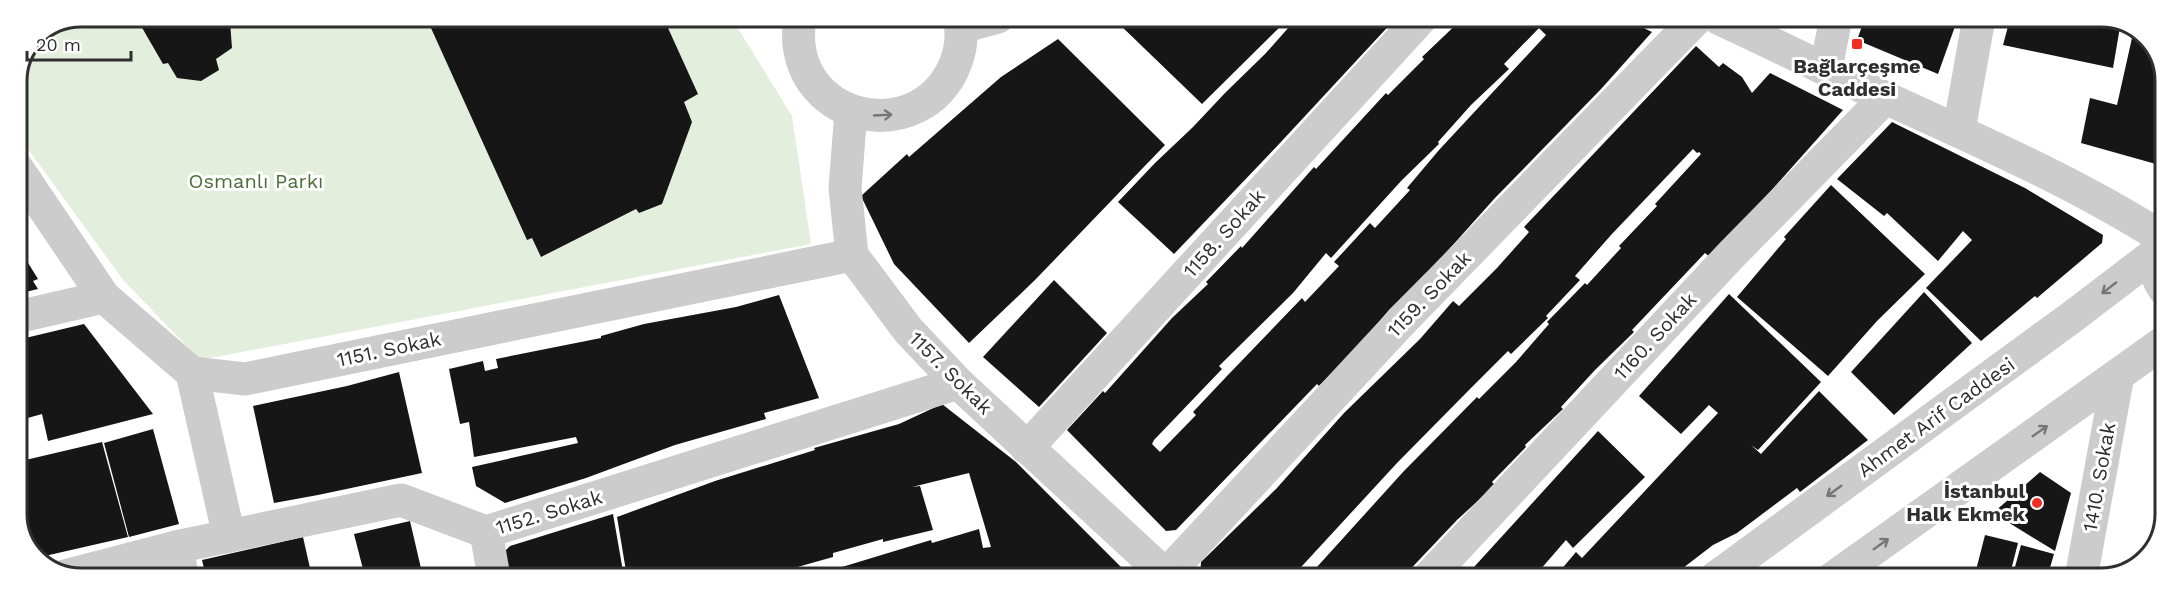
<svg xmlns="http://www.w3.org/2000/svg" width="2182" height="595" font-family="'Work Sans',sans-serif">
  <rect width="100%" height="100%" fill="#fff"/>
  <polygon fill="#e3eedc" points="81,17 731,17 792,116 811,244 200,360 124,281 17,134 17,81 36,35"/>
  <g fill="#161616" fill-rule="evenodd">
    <polygon points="140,17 226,17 230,22 232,48 216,59 219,70 201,81 177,78 168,63 163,64 137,19"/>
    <polygon points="426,17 663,17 698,94 684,102 692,122 662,204 639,213 636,209 541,257 532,238 527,240"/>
    <polygon points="1122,18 1289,18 1202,104 1117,22"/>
    <polygon points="1297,18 1396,18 1280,143 1174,254 1118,202 1155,163 1193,127 1225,93 1265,54"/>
    <path d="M 1463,18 L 1623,18 L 1652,32 L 1602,88 L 1495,198 L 1426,275 L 1425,274 L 1389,310 L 1355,350 L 1319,386 L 1317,384 L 1176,530 L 1166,531 L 1067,430 L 1103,391 L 1105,393 L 1172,318 L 1208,284 L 1206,282 L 1241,246 L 1242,248 L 1314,167 L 1316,169 L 1386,93 L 1388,95 L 1424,59 L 1422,57 ZM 1539,28 L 1546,35 L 1439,150 L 1407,188 L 1410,190 L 1375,228 L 1370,223 L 1334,262 L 1339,266 L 1305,302 L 1302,298 L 1227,376 L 1193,412 L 1196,415 L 1160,452 L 1152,444 L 1154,440 L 1222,369 L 1219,366 L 1293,293 L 1326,253 L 1331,258 L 1402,180 L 1439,144 L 1438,142 L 1471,105 L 1509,69 L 1504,64 Z"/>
    <polygon points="1865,18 1958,18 1938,74 1857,40"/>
    <polygon points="2010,19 2117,19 2121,21 2113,68 2003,45"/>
    <polygon points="2134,29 2150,39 2165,77 2165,156 2163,166 2081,143 2090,98 2117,105"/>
    <polygon points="1058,39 1165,145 1035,280 969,343 894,264 861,196 907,154 909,157 1001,77"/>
    <polygon points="1696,46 1719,67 1723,63 1742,77 1752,93 1770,73 1843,110 1711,258 1705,253 1632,330 1634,332 1595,370 1561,407 1563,409 1525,445 1526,447 1492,482 1495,485 1457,520 1402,578 1307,578 1403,472 1477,397 1479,399 1516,362 1549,324 1547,322 1585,283 1587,285 1621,248 1619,246 1657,206 1655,204 1701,154 1699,152 1697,153 1693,149 1611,235 1575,276 1580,280 1546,316 1548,318 1511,354 1508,351 1470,389 1397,463 1291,578 1200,578 1201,562 1276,489 1344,413 1420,339 1453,301 1459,306 1497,268 1529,232 1524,227"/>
    <polygon points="1892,122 2025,188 2103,235 2102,243 2037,298 2035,296 1981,341 1926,288 1972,240 1963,231 1938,261 1887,213 1884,216 1837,179"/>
    <polygon points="1831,185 1925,274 1877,321 1828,376 1737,297 1786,239 1784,237"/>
    <polygon points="17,245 38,279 33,281 38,289 17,294"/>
    <polygon points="1054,280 1107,333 1039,407 983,357"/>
    <polygon points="1924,292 1972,343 1894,415 1851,372"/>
    <polygon points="1729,294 1821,382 1758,450 1751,445 1761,454 1819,391 1868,440 1800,492 1797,488 1737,533 1713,545 1670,578 1554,578 1576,552 1582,558 1718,413 1709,405 1681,434 1639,396"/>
    <polygon points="779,295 819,398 764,413 766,419 675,445 586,478 505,503 476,486 472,467 578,443 576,437 474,457 469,422 460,424 449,369 483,361 485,371 498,368 496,359 601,338 601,336 644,324 736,307"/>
    <polygon points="84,324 153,414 48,441 42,414 17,421 17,340"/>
    <polygon points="399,372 422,473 318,495 274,503 253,406 347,386"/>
    <polygon points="942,404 1016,462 1125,571 1106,577 809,577 931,540 932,543 979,529 983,548 991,547 969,473 912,487 920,486 933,530 883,542 883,539 833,553 833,557 762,577 627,577 617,517 715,481 815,450 814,448 899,424"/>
    <polygon points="153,429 179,524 129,537 104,443"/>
    <polygon points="1598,431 1645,477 1573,548 1566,540 1533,578 1464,578"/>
    <polygon points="102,442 128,537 36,558 32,556 17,518 17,462"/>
    <polygon points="2040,472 2071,493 2055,551 1993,513"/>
    <polygon points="613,514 624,577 508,577 502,554 510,546"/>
    <polygon points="410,521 423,577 365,577 354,534"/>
    <polygon points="1985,535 2018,543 2009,578 1974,578"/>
    <polygon points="303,537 312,577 206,577 202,560"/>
    <polygon points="2021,545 2054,554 2047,578 2012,578"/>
  </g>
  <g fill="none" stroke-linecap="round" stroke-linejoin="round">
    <g stroke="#ccc" stroke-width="33">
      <polyline points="1826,68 1836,18"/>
      <polyline points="1959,130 1979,18"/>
      <polyline points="17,168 104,297 192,373 245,379 852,255"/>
      <polyline points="17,317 104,297"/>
      <polyline points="192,373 229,536"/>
      <polyline points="1027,448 1421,18"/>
      <polyline points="486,532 494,577"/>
      <polyline points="176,547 183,577"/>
      <polyline points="65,576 176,547 401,500 486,532 958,383"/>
      <polyline points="1159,578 1166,575 1401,322 1697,18"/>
      <polyline points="1428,578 1731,255 1885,98"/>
      <polyline points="2081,578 2118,375"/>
    </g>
    <g stroke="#ccc" stroke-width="33">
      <path d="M 799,17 C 799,26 798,36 799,45 C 809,126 921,142 954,67 C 961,51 963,34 959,17"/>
      <path d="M 1718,18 C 1774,44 1830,72 1886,98 C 1979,141 2075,182 2161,237"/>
      <polyline points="961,27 998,17"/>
      <polyline points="851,111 845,188 852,255 908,330 958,383 1169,578"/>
      <path d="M 2162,237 C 2154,255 2152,272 2164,289"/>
      <polyline points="1715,578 2072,317 2156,253"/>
      <polyline points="1833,578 2164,342"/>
    </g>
  </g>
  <defs><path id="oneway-shaft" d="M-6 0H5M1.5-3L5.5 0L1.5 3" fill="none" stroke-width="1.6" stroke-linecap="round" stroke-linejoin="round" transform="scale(1.5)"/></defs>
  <g stroke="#767676">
    <use href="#oneway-shaft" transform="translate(883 115) rotate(-3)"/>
    <use href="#oneway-shaft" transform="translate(2109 288) rotate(142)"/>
    <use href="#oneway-shaft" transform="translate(2040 431) rotate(-35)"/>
    <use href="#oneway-shaft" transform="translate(1834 491) rotate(144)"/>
    <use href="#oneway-shaft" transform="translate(1881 544) rotate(-35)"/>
  </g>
  <g fill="#f52c23" stroke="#fff" stroke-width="2">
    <rect x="1851" y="38" width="12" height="12" rx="3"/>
    <circle cx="2037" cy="503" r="6"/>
  </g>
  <g text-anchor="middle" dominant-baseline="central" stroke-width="6" stroke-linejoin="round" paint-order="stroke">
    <g font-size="20" font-weight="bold" fill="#2f2f2f" stroke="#fff">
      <text x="1857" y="66">Bağlarçeşme<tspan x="1857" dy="23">Caddesi</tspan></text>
      <text x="2025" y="491" text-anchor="end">İstanbul<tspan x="2025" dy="23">Halk Ekmek</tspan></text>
    </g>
    <g font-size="20" fill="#4b6f38" stroke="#fff">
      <text x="256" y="181">Osmanlı Parkı</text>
    </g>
    <g font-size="20" fill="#2f2f2f" stroke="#fff">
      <text transform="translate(1224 233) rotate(-48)">1158. Sokak</text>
      <text transform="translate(1429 294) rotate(-46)">1159. Sokak</text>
      <text transform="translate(1655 336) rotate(-47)">1160. Sokak</text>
      <text transform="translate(389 349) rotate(-12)">1151. Sokak</text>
      <text transform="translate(951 373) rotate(45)">1157. Sokak</text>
      <text transform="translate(1936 417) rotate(-36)">Ahmet Arif Caddesi</text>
      <text transform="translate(2099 477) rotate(-80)">1410. Sokak</text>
      <text transform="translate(549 512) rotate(-17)">1152. Sokak</text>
    </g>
  </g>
  <path d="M0 0H2182V595H0ZM81 27H2101A54 54 0 0 1 2155 81V514A54 54 0 0 1 2101 568H81A54 54 0 0 1 27 514V81A54 54 0 0 1 81 27Z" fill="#fff" fill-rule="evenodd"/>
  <path fill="none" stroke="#2f2f2f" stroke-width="3" d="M81 27H2101A54 54 0 0 1 2155 81V514A54 54 0 0 1 2101 568H81A54 54 0 0 1 27 514V81A54 54 0 0 1 81 27Z"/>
  <path d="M27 51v9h104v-9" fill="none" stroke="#2f2f2f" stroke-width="3"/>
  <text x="36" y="51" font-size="18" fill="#2f2f2f" stroke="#ffffff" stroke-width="4.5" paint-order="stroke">20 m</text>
</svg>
